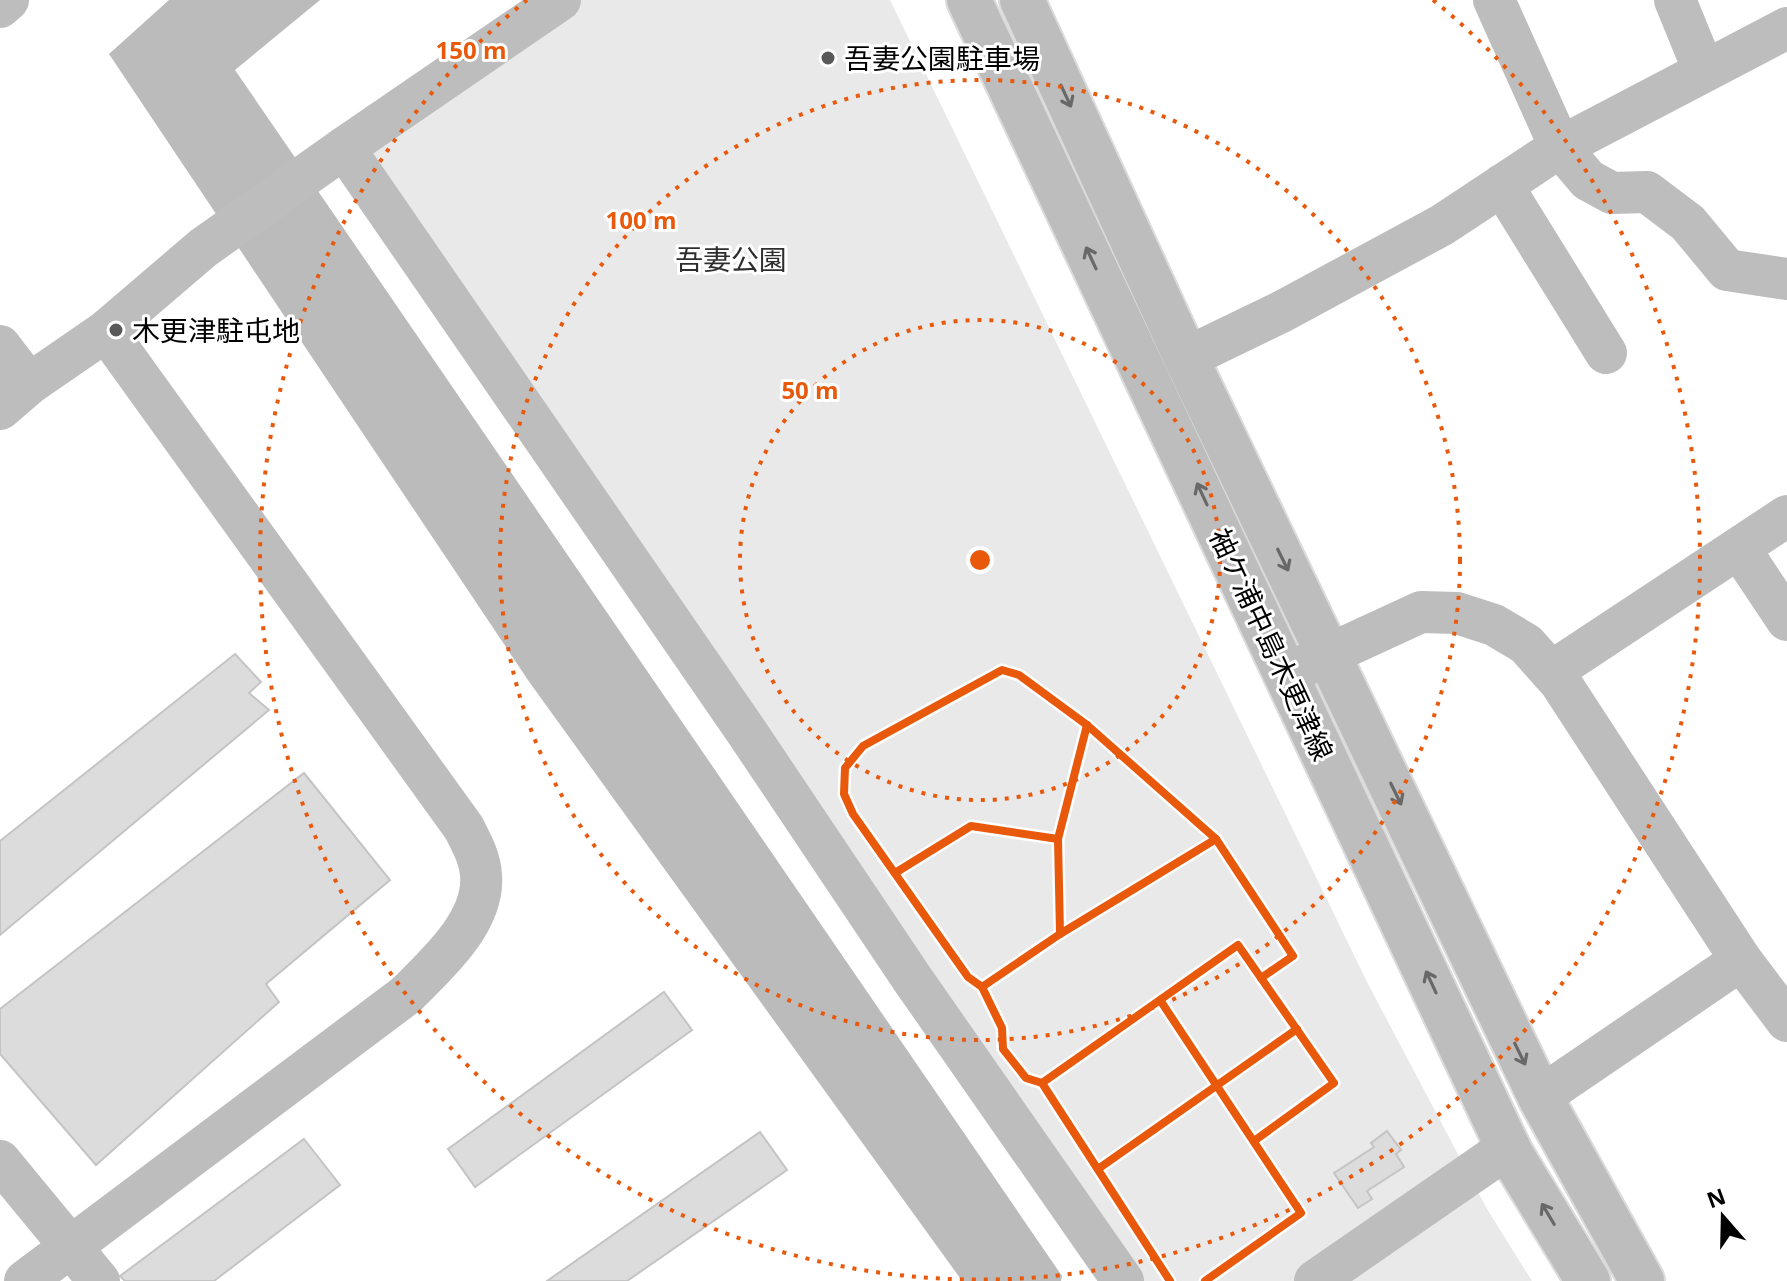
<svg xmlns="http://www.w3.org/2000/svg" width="1787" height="1281" font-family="'Open Sans','Noto Sans JP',sans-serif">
  <rect width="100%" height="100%" fill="#fff"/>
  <polygon fill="#e9e9e9" points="560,0 890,0 1368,984 1487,1209 1532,1281 1125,1281 344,148"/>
  <polygon fill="#bbb" points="169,0 320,0 235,70 1062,1276 1061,1281 960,1281 960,1278 530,683 109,54"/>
  <g fill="#dcdcdc" stroke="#c4c4c4" stroke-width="2">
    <polygon points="235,654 261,682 249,693 269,710 0,935 0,841"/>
    <polygon points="304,773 390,880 266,984 279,1002 96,1165 0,1054 0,1009"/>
    <polygon points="664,992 692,1030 475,1187 448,1149"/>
    <polygon points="1387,1131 1401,1150 1396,1154 1404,1167 1367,1191 1372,1199 1358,1208 1334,1173 1374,1147 1371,1143"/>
    <polygon points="760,1132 787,1170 627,1281 547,1281"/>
    <polygon points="304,1139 340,1185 214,1281 125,1281 120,1276"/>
  </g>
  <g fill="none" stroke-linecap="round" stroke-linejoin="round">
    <defs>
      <g id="major">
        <polyline points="969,0 1511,1154 1588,1281"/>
        <polyline points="1022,0 1186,358 1540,1097 1642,1281"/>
      </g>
    </defs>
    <use href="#major" stroke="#dbdbdb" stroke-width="48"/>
    <g stroke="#bdbdbd" stroke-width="42">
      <polyline points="1494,0 1560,147 1588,180 1612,193 1647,192 1688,223 1727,270 1787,279"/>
      <polyline points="1675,0 1704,71"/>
      <polyline points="0,7 8,0"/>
      <polyline points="344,148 746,731 913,980 1123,1281"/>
      <polyline points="1502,185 1606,353"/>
      <polyline points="0,346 29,384"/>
      <polyline points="1186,358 1283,311 1442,225 1560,147 1787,28"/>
      <polyline points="0,409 29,384 106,331 203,248 344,148 560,0"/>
      <polyline points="1739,548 1787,620"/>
      <polyline points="1295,670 1421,612 1457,613 1494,625 1526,644 1560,682 1741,960 1787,1021"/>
      <polyline points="1551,672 1787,516"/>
      <polyline points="1540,1097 1741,960"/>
      <polyline points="0,1161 99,1281"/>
      <path d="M 25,1281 L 406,995 C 436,965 485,922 481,875 C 480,858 472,844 464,828 L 106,331"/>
      <polyline points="1315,1281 1509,1147"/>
    </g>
    <use href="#major" stroke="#bdbdbd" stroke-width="44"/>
    <defs>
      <g id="cycleway">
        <polyline points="895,873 971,826 1058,839"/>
        <polyline points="1060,934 1058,839 1087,725"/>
        <polyline points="982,987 1060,934 1216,839"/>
        <polyline points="1160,1000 1301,1213 1205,1281"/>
        <polyline points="1042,1083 1238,945 1261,978"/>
        <polyline points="1098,1169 1297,1029"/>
        <polyline points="1170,1281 1042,1083 1026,1078 1003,1049 1002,1028 982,987 968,977 853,814 844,794 845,768 863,746 1002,670 1019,675 1087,725 1216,839 1293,956 1261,978 1334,1083 1254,1141"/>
      </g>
    </defs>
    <use href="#cycleway" stroke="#fff" stroke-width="13"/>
    <use href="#cycleway" stroke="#e8590c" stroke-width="8"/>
  </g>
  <defs><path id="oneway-shaft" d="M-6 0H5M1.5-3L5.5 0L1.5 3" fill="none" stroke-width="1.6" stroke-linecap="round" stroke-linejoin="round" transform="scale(2)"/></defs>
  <g stroke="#686868">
    <use href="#oneway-shaft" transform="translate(1066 96) rotate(65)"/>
    <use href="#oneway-shaft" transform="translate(1091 258) rotate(-115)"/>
    <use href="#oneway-shaft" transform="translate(1202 494) rotate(-115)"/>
    <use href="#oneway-shaft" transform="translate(1283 560) rotate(64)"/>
    <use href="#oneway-shaft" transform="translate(1396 794) rotate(64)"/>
    <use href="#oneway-shaft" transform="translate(1431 982) rotate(-115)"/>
    <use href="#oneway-shaft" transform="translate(1520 1054) rotate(64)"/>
    <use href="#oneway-shaft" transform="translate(1548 1214) rotate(-121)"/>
  </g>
  <g fill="none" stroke="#e8590c" stroke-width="4" stroke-dasharray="4 8">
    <circle cx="980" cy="560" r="240"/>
    <circle cx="980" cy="560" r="480"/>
    <path d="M1433 0A720 720 0 1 1 527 0"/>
  </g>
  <g fill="#595959" stroke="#fff" stroke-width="3">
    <circle cx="828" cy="58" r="8"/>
    <circle cx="116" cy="330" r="8"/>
  </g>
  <g text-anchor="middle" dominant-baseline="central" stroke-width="6" stroke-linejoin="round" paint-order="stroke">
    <g font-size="28" fill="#000" stroke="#fff" text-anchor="start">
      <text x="844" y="58">吾妻公園駐車場</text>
      <text x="132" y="330">木更津駐屯地</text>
    </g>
    <g font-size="28" fill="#2e2e2e" stroke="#fff">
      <text x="731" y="259">吾妻公園</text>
    </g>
    <g font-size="28" fill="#000" stroke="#fff">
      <text transform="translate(1272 644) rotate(65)">袖ケ浦中島木更津線</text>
    </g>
  </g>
  <circle cx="980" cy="560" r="12" fill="#e8590c" stroke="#fff" stroke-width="4"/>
  <g font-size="24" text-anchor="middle" font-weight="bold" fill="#e8590c" stroke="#fff" stroke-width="6" stroke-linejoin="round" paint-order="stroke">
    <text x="471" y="59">150 m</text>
    <text x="641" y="229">100 m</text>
    <text x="810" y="399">50 m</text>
  </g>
  <g transform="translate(1723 1217) rotate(340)" stroke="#ffffff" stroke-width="6" paint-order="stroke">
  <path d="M0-6L14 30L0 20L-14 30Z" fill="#000000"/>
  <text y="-12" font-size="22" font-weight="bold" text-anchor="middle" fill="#000000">N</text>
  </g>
</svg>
